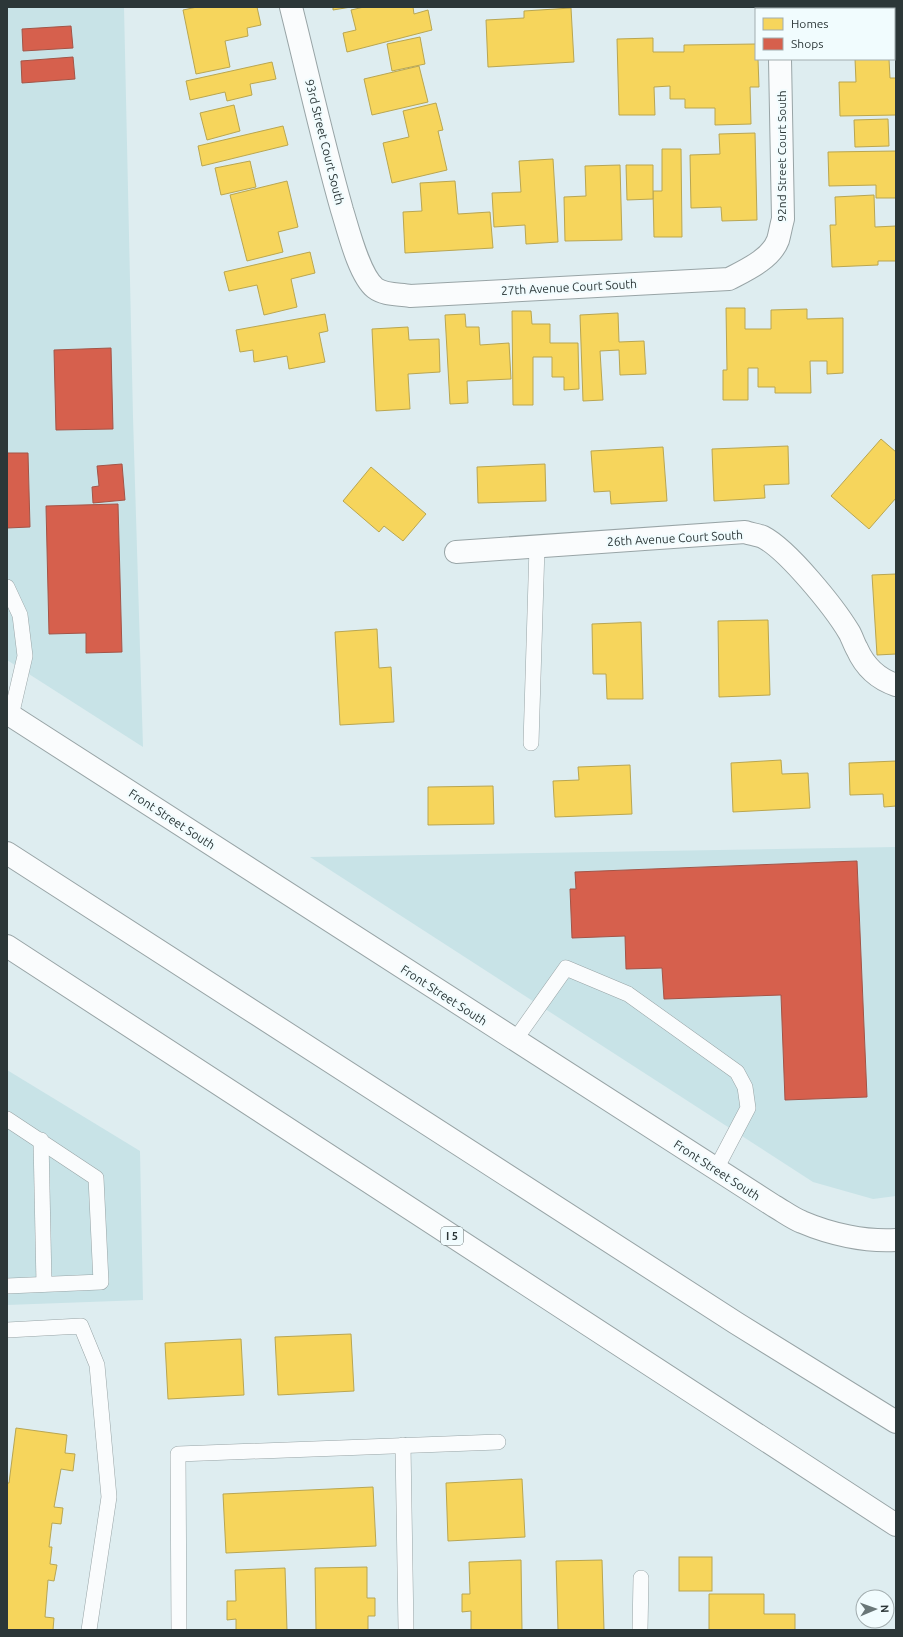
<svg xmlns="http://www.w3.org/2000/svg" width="903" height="1637" font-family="Ubuntu,sans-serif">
  <rect width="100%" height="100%" fill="#deedf0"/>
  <g fill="#c8e3e7">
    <polygon points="7,7 124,7 133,417 143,747 7,660"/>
    <polygon points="896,847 896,1196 873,1199 813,1182 310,857"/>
    <polygon points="7,1070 140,1151 143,1300 7,1305"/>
  </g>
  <g fill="#f6d55c" stroke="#b9a651">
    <polygon points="197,7 257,7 261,25 247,28 248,36 225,41 230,67 196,74 183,10"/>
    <polygon points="333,7 351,7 333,10"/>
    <polygon points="364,7 413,7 414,14 428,10 432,30 347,52 343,33 356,30 351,10"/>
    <polygon points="827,7 896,7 896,42 894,42 894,9 827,9"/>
    <polygon points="571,8 574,62 488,67 486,20 524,18 524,11"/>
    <polygon points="420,37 425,64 392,71 387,44"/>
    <polygon points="653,38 653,52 684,52 684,45 756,44 756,59 758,59 759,87 750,87 751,124 715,125 715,108 685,108 685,99 670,99 670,86 654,87 655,115 619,115 617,39"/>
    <polygon points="855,59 889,59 890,78 896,78 896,115 840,116 839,82 856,82"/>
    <polygon points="272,62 276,79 250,84 252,95 227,101 225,92 190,100 186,81"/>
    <polygon points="419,66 428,102 372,115 364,79"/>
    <polygon points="436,103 443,130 438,131 447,170 392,183 383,143 409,137 403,111"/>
    <polygon points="234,105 240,131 207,140 200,113"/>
    <polygon points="888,119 889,146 855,147 854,120"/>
    <polygon points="283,126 288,145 202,166 198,146"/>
    <polygon points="755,133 757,220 722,221 721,207 691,208 690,155 720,154 719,134"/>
    <polygon points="662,149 681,149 682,237 654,237 653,191 662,191"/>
    <polygon points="896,151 896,198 876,198 876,185 829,186 828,152"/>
    <polygon points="553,159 558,242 526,244 525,225 494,227 492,193 521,192 519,161"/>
    <polygon points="250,161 256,187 221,195 215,168"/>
    <polygon points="620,165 622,240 565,241 564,197 586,196 585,166"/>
    <polygon points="626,165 653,165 653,199 627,200"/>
    <polygon points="287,181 298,227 278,232 283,252 247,261 230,195"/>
    <polygon points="455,181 458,214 490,212 493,248 405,253 403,212 422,211 420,183"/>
    <polygon points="874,195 875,227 896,226 896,261 878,261 878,265 832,267 830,225 836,225 835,197"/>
    <polygon points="310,252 315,273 291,279 297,307 264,315 257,285 229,291 224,272"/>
    <polygon points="726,308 745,308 745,329 771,329 771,310 807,309 807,319 843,318 843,373 827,374 827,361 810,361 811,393 775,393 775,387 758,387 758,368 748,368 748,400 723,400 723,370 727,370"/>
    <polygon points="512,311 531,311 532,324 550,324 550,343 578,343 579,389 564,390 564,377 552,377 552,357 533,357 533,405 513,405"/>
    <polygon points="618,313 619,342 644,341 646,374 620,375 619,350 600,351 603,400 583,401 580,315"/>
    <polygon points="325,314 328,331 319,333 325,362 289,369 287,356 254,362 253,350 240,352 236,330"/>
    <polygon points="465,314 466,327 479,327 480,345 509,343 511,379 467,381 468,403 450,404 445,315"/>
    <polygon points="408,327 409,340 439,339 440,372 408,374 410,409 376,411 372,329"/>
    <polygon points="881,439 896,452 896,498 869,529 831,496"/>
    <polygon points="788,446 789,484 764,485 765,498 714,501 712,449"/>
    <polygon points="663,447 667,501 611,504 610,491 594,492 591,451"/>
    <polygon points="545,464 546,501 478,503 477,467"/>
    <polygon points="371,467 426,514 403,541 384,526 379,532 343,501"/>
    <polygon points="896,574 896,654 877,655 872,575"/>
    <polygon points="768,620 770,695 719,697 718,621"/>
    <polygon points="641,622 643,699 607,699 606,674 593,674 592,624"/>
    <polygon points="377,629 379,668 391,667 394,722 340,725 335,632"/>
    <polygon points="781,760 782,774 808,773 810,808 733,812 731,763"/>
    <polygon points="896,761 896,806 884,807 883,794 850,795 849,763"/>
    <polygon points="630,765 632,814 555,817 553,781 579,780 578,767"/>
    <polygon points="493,786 494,824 428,825 428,787"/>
    <polygon points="351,1334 354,1391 278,1395 275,1337"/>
    <polygon points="241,1339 244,1395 168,1399 165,1343"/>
    <polygon points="16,1428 67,1435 65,1453 75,1454 73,1471 61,1469 54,1507 63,1508 61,1524 52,1523 49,1547 52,1547 50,1564 57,1565 54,1581 48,1580 45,1617 54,1618 53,1630 7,1630 7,1483 9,1483"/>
    <polygon points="522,1479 525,1537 448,1541 446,1483"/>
    <polygon points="373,1487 376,1546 226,1553 223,1494"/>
    <rect x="679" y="1557" width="33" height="34"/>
    <polygon points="521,1560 522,1630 471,1630 471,1611 462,1612 462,1594 470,1594 469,1562"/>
    <polygon points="602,1560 604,1630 558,1630 556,1561"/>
    <polygon points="367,1567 367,1598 375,1598 375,1616 368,1616 368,1630 316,1630 315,1568"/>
    <polygon points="285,1568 287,1630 236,1630 236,1619 227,1620 227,1601 236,1601 235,1570"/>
    <polygon points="709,1594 764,1594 764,1614 795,1614 795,1630 709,1630"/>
  </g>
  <g fill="#d6604d" stroke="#a35447">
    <polygon points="71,26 73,48 23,51 22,29"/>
    <polygon points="73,57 75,79 22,83 21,61"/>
    <polygon points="111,348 113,429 56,430 54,350"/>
    <polygon points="7,453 28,453 30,527 7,528"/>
    <polygon points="122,464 125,500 93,503 92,487 99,486 97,466"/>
    <polygon points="118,504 122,652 86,653 86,633 49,634 46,506"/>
    <polygon points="857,861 867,1097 785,1100 781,995 664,999 662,968 626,969 625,936 572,938 570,889 576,889 575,872"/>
  </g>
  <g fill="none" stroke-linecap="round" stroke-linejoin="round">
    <defs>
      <g id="service">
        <polyline points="7,587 20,615 25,656 11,716"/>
        <polyline points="531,743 537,547"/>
        <polyline points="515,1040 566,968 628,994 737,1072 745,1087 748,1108 716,1169"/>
        <polyline points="7,1119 96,1178 101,1282 7,1286"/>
        <polyline points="41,1140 44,1284"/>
        <polyline points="7,1330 81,1326 97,1365 109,1497 89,1630"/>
        <polyline points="403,1445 406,1630"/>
        <polyline points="179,1630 178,1454 498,1442"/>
        <polyline points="640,1630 641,1578"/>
      </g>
      <g id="minor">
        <path d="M 291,7 C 308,75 323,143 342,210 C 348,229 359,275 375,288 C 384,295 399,294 410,296 L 729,279 C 746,270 771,259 778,240 C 780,233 781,226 783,219 L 780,59"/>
        <polyline points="779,7 779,9"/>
        <path d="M 456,552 L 745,532 C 751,534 758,535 763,537 C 788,550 834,607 849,632 C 852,637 854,644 857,649 C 865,667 878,679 896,685"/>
        <path d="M 7,713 L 774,1206 C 783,1211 792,1218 802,1222 C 830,1234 865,1242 896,1240"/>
      </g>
      <g id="motorway">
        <polyline points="7,853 736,1323 896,1422"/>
        <polyline points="7,946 896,1525"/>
      </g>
    </defs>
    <use href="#service" stroke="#98a4a6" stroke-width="16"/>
    <use href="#minor" stroke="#98a4a6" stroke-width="24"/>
    <use href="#motorway" stroke="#98a4a6" stroke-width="24"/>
    <use href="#service" stroke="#fafcfd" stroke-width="15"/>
    <use href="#minor" stroke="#fafcfd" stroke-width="22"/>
    <use href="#motorway" stroke="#fafcfd" stroke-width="22"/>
  </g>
  <g text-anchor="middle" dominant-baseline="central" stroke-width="4" stroke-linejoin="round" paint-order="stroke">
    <rect fill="#f1fcfe" stroke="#677273" stroke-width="1" x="441" y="1227" width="22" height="18" rx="3"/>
    <g font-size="11" font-weight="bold" fill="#2c3738">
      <text x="452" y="1236">I 5</text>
    </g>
    <g font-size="12" fill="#2c3738" stroke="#f1fcfe">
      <text transform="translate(325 142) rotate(76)">93rd Street Court South</text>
      <text transform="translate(781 156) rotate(-90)">92nd Street Court South</text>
      <text transform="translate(569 287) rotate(-3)">27th Avenue Court South</text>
      <text transform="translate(675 538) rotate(-3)">26th Avenue Court South</text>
      <text transform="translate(172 819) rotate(33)">Front Street South</text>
      <text transform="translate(444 995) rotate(33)">Front Street South</text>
      <text transform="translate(717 1170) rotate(33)">Front Street South</text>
    </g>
  </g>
  <rect width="903" height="1637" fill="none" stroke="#2c3738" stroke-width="16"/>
  <rect x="755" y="8" width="140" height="52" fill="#f1fcfe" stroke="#a2adaf"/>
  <rect x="763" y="18" width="20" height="12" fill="#f6d55c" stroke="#a2adaf"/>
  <text x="791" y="28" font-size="12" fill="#2c3738">Homes</text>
  <rect x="763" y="38" width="20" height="12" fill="#d6604d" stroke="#a2adaf"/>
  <text x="791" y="48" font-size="12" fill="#2c3738">Shops</text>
  <g transform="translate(875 1609) rotate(88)"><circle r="19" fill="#f1fcfe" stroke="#a2adaf"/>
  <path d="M0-3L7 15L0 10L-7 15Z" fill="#6a7778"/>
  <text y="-6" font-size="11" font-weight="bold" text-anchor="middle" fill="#2c3738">N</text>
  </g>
</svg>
